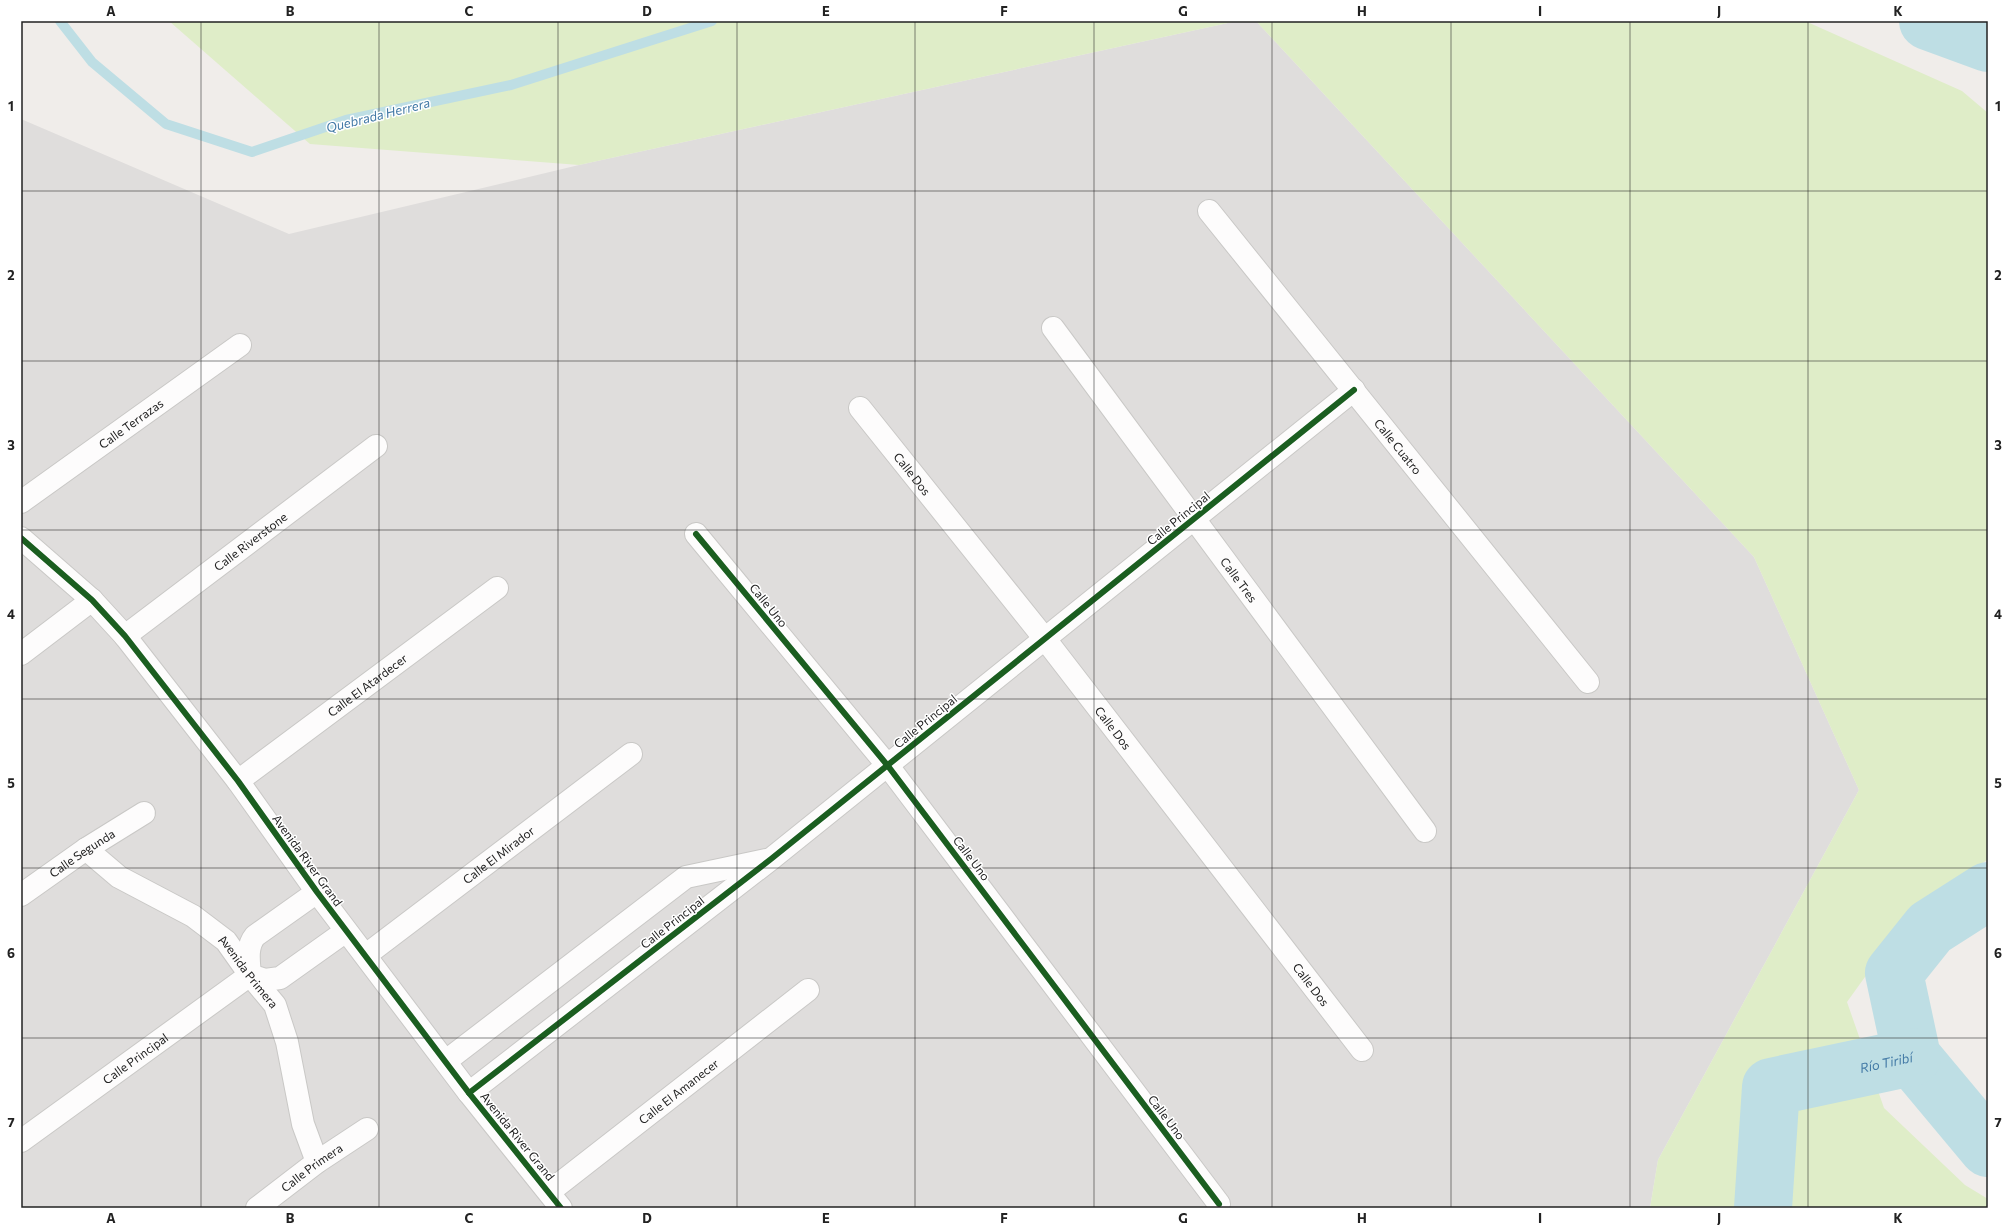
<svg xmlns="http://www.w3.org/2000/svg" width="2009" height="1229" font-family="Commissioner,sans-serif">
  <rect width="100%" height="100%" fill="#f0edea"/>
  <polygon fill="#dfdddc" points="1237,21 1256,21 1754,557 1859,790 1658,1160 1650,1208 21,1208 21,119 289,234 579,165"/>
  <g fill="#dfedc8">
    <polygon points="169,21 1237,21 579,165 310,144"/>
    <polygon points="1256,21 1805,21 1962,91 1988,113 1988,859 1903,924 1847,1002 1884,1108 1965,1185 1988,1199 1988,1208 1650,1208 1658,1160 1859,790 1754,557"/>
  </g>
  <g fill="none" stroke-linecap="round" stroke-linejoin="round">
    <polyline stroke="#bedee4" stroke-width="10" points="60,21 92,62 166,124 252,152 346,120 511,85 712,21"/>
    <g stroke="#bedee4" stroke-width="58">
      <polyline points="1928,21 1988,43"/>
      <polyline points="1988,891 1930,928 1894,973 1912,1057 1988,1148"/>
      <path id="s1" d="M 1763,1208 L 1771,1087 L 1912,1057"/>
    </g>
    <defs>
      <g id="minor">
        <path id="s2" d="M 1209,211 L 1588,682"/>
        <path id="s3" d="M 1053,328 L 1425,831"/>
        <path id="s4" d="M 860,408 L 1045,639 L 1362,1050"/>
        <path id="s5" d="M 21,502 L 240,345"/>
        <polyline points="696,534 888,766 1219,1204"/>
        <polyline points="21,538 92,600 125,636 238,781 317,892 469,1093 561,1208"/>
        <path id="s6" d="M 125,636 L 376,446"/>
        <polyline points="21,654 92,600"/>
        <path id="s7" d="M 238,781 L 497,588"/>
        <path id="s8" d="M 86,849 L 119,877 L 193,916 L 226,941 L 250,975 L 275,1005 L 287,1042 L 303,1124 L 317,1162"/>
        <path id="s9" d="M 21,895 L 86,849 L 144,813"/>
        <path id="s10" d="M 366,955 L 631,754"/>
        <path d="M 250,975 C 249,962 246,947 255,936 L 317,892"/>
        <polyline points="250,975 265,980 280,978 346,931"/>
        <polyline points="446,1061 686,877 766,860"/>
        <polyline points="469,1093 771,859 1354,390"/>
        <path id="s11" d="M 21,1141 L 250,975"/>
        <path id="s12" d="M 549,1192 L 808,990"/>
        <path id="s13" d="M 257,1208 L 317,1162 L 367,1129"/>
      </g>
    </defs>
    <use href="#minor" stroke="#c9c8c6" stroke-width="24"/>
    <use href="#minor" stroke="#fdfcfc" stroke-width="22"/>
    <defs>
      <g id="cycleway">
        <polyline points="696,534 888,766 1219,1204"/>
        <polyline points="21,538 92,600 125,636 238,781 317,892 469,1093 561,1208"/>
        <polyline points="469,1093 771,859 1354,390"/>
      </g>
    </defs>
    <use href="#cycleway" stroke="#fff" stroke-width="8"/>
    <use href="#cycleway" stroke="#1b5e20" stroke-width="6"/>
  </g>
  <path fill="none" stroke="#222" stroke-width="1" stroke-opacity="0.55" d="M 201,21 L 201,1208M 379,21 L 379,1208M 558,21 L 558,1208M 737,21 L 737,1208M 915,21 L 915,1208M 1094,21 L 1094,1208M 1272,21 L 1272,1208M 1451,21 L 1451,1208M 1630,21 L 1630,1208M 1808,21 L 1808,1208M 21,191 L 1988,191M 21,361 L 1988,361M 21,530 L 1988,530M 21,699 L 1988,699M 21,868 L 1988,868M 21,1038 L 1988,1038"/>
  <g text-anchor="middle" dominant-baseline="central" stroke-width="3" stroke-linejoin="round" paint-order="stroke">
    <g font-size="12" fill="#222" stroke="#fff">
      <text stroke="none"><textPath href="#s5" startOffset="135">Calle Terrazas</textPath></text>
      <text stroke="none"><textPath href="#s2" startOffset="302">Calle Cuatro</textPath></text>
      <text stroke="none"><textPath href="#s4" startOffset="84">Calle Dos</textPath></text>
      <text transform="translate(1178 518) rotate(-39)">Calle Principal</text>
      <text stroke="none"><textPath href="#s6" startOffset="157">Calle Riverstone</textPath></text>
      <text stroke="none"><textPath href="#s3" startOffset="313">Calle Tres</textPath></text>
      <text transform="translate(769 605) rotate(51)">Calle Uno</text>
      <text stroke="none"><textPath href="#s7" startOffset="161">Calle El Atardecer</textPath></text>
      <text transform="translate(925 721) rotate(-39)">Calle Principal</text>
      <text stroke="none"><textPath href="#s4" startOffset="408">Calle Dos</textPath></text>
      <text stroke="none"><textPath href="#s9" startOffset="74">Calle Segunda</textPath></text>
      <text stroke="none"><textPath href="#s10" startOffset="166">Calle El Mirador</textPath></text>
      <text transform="translate(972 858) rotate(53)">Calle Uno</text>
      <text transform="translate(308 860) rotate(54)">Avenida River Grand</text>
      <text transform="translate(672 922) rotate(-38)">Calle Principal</text>
      <text stroke="none"><textPath href="#s8" startOffset="206">Avenida Primera</textPath></text>
      <text stroke="none"><textPath href="#s4" startOffset="732">Calle Dos</textPath></text>
      <text stroke="none"><textPath href="#s11" startOffset="141">Calle Principal</textPath></text>
      <text stroke="none"><textPath href="#s12" startOffset="164">Calle El Amanecer</textPath></text>
      <text transform="translate(1167 1117) rotate(53)">Calle Uno</text>
      <text transform="translate(518 1136) rotate(51)">Avenida River Grand</text>
      <text stroke="none"><textPath href="#s13" startOffset="68">Calle Primera</textPath></text>
    </g>
    <g font-size="13" font-style="italic" fill="#437aa6" stroke="#fff">
      <text transform="translate(378 115) rotate(-14)">Quebrada Herrera</text>
      <text stroke="none"><textPath href="#s1" startOffset="239">Río Tiribí</textPath></text>
    </g>
  </g>
  <rect width="2009" height="1229" fill="none" stroke="#ffffff" stroke-width="44"/>
  <rect x="22" y="22" width="1965" height="1185" fill="none" stroke="#222" stroke-width="1.5"/>
  <g font-size="13" text-anchor="middle" font-weight="bold" fill="#222">
    <text x="111" y="16">A</text>
    <text x="290" y="16">B</text>
    <text x="469" y="16">C</text>
    <text x="647" y="16">D</text>
    <text x="826" y="16">E</text>
    <text x="1004" y="16">F</text>
    <text x="1183" y="16">G</text>
    <text x="1362" y="16">H</text>
    <text x="1540" y="16">I</text>
    <text x="1719" y="16">J</text>
    <text x="1898" y="16">K</text>
    <text x="11" y="111">1</text>
    <text x="1998" y="111">1</text>
    <text x="11" y="280">2</text>
    <text x="1998" y="280">2</text>
    <text x="11" y="450">3</text>
    <text x="1998" y="450">3</text>
    <text x="11" y="619">4</text>
    <text x="1998" y="619">4</text>
    <text x="11" y="788">5</text>
    <text x="1998" y="788">5</text>
    <text x="11" y="958">6</text>
    <text x="1998" y="958">6</text>
    <text x="11" y="1127">7</text>
    <text x="1998" y="1127">7</text>
    <text x="111" y="1223">A</text>
    <text x="290" y="1223">B</text>
    <text x="469" y="1223">C</text>
    <text x="647" y="1223">D</text>
    <text x="826" y="1223">E</text>
    <text x="1004" y="1223">F</text>
    <text x="1183" y="1223">G</text>
    <text x="1362" y="1223">H</text>
    <text x="1540" y="1223">I</text>
    <text x="1719" y="1223">J</text>
    <text x="1898" y="1223">K</text>
  </g>
</svg>
